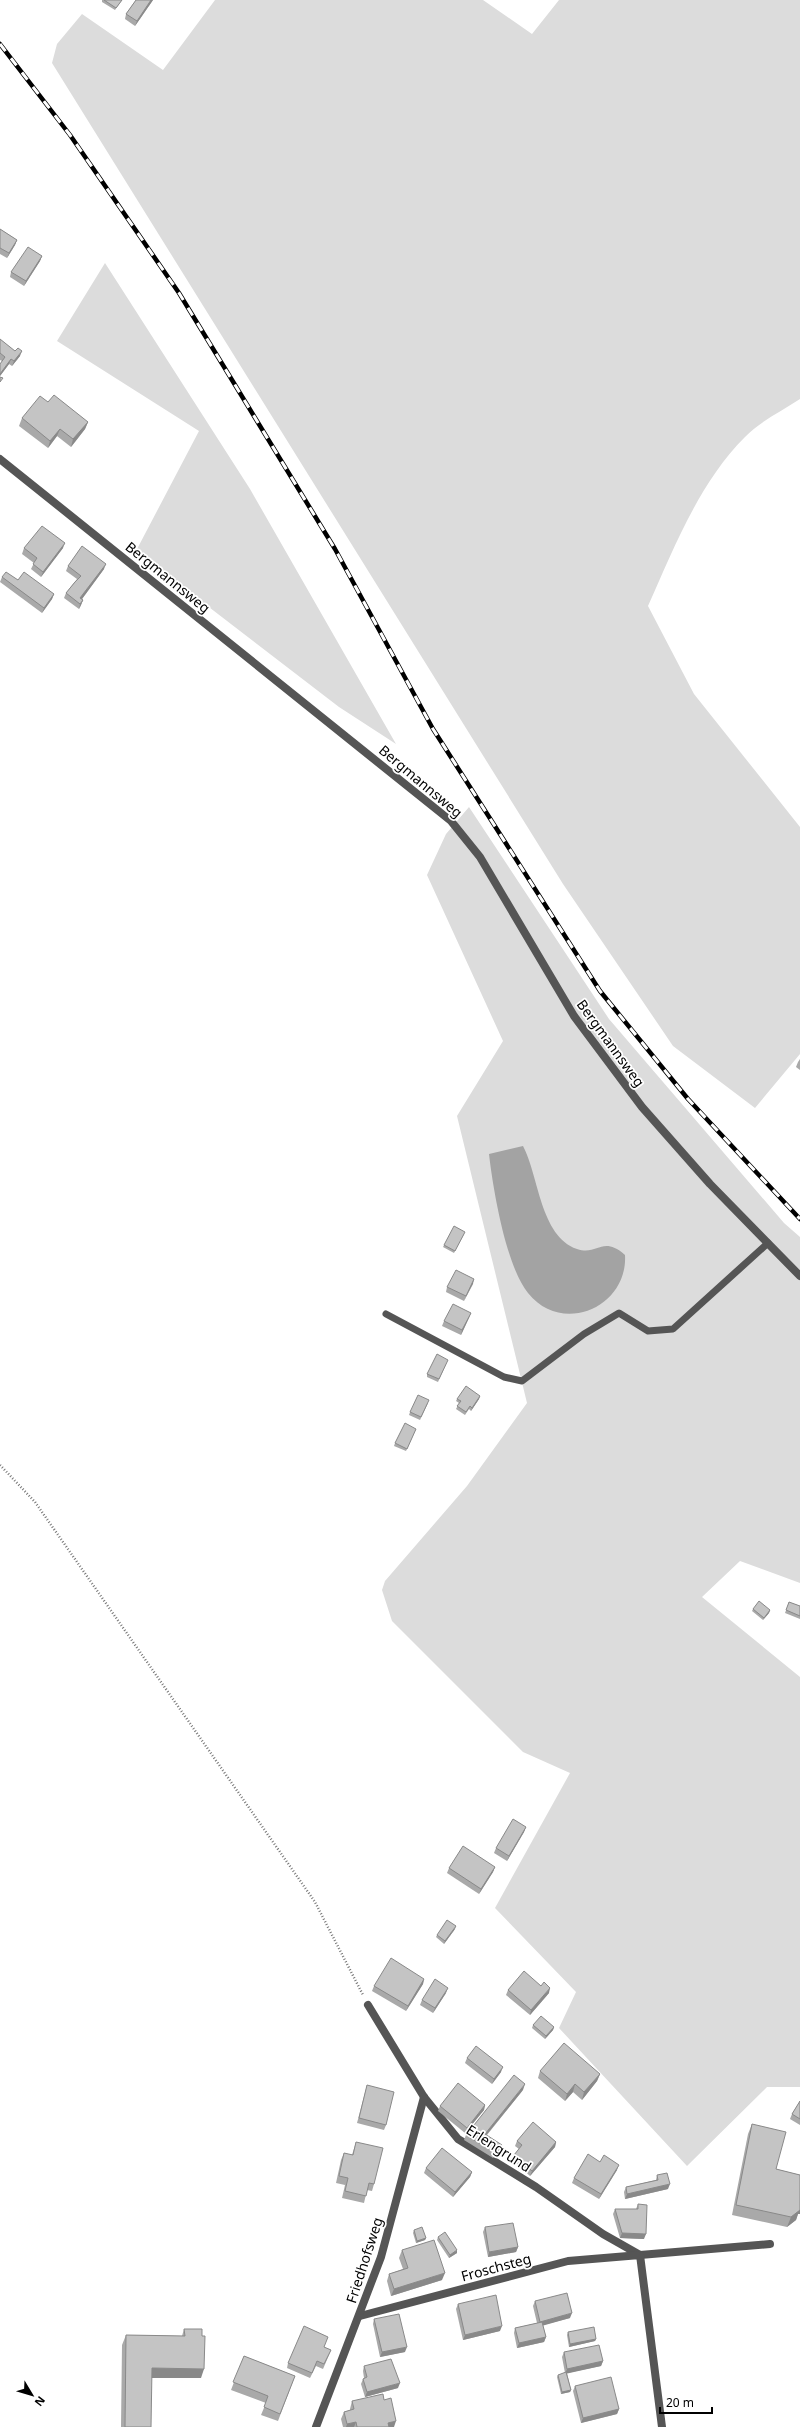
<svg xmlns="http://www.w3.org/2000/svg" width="800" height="2427" font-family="'Noto Sans',sans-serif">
  <rect width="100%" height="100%" fill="#fff"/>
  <g fill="#dcdcdc">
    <path d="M 215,0 L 483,0 L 532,34 L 559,0 L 800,0 L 800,399 C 782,411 759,422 745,437 C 699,483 674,548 648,606 L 694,694 L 800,827 L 800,1054 L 755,1108 L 673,1046 L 563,884 L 52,63 L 57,44 L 82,14 L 163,70 Z"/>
    <polygon points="105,263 250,489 396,744 339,707 136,551 199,431 57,341"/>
    <polygon points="469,807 609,1019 784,1223 800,1237 800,1583 740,1561 702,1597 800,1677 800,2087 767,2087 687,2166 559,2028 576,1992 495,1908 570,1773 523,1752 392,1621 382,1590 385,1581 467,1486 527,1403 457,1116 503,1041 427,875 446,834"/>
  </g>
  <path fill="#a3a3a3" d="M 523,1146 C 539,1176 540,1236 577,1249 C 598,1256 602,1235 625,1255 C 628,1307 562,1336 528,1293 C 506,1266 493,1189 489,1154 Z"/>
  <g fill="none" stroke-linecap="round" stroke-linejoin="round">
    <polyline stroke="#777" stroke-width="2.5" stroke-dasharray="1 2" stroke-linecap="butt" points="0,1465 35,1502 315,1902 363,1995"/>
    <polyline stroke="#555" stroke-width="7" points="386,1314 504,1377 522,1381 584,1334 619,1313 648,1331 673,1329 768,1243"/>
    <g stroke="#555" stroke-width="8">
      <polyline points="0,459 451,821 480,857 574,1016 642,1107 710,1184 800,1276"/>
      <polyline points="368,2005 424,2097 458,2139 536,2187 603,2234 640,2255 770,2244"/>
      <polyline points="360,2316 568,2261 640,2255 662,2427"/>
      <polyline points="316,2427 381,2257 424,2097"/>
    </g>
    <defs>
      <polyline id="rail" points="0,44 70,135 179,293 335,549 433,729 600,991 688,1099 800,1219"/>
    </defs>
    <use href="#rail" stroke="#000" stroke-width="4.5"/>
    <use href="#rail" stroke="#fff" stroke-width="3" stroke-dasharray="9" stroke-linecap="butt"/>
  </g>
  <g fill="#a9a9a9">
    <polygon points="102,0 122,0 115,10 102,2"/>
    <polygon points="136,0 153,0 135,26 125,19 126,14"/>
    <polygon points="0,229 17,240 15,245 7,258 0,254"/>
    <polygon points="42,256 40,261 24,286 10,277 11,272"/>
    <polygon points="0,339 20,356 12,366 9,364 0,376 2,361 0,360"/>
    <polygon points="48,402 88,422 85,429 71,447 57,436 48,448 19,426 22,418"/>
    <polygon points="24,548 63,548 41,577 31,569 34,563 22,554"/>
    <polygon points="68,566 104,569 82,599 83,600 81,605 79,609 64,598 66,593 77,579 66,571"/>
    <polygon points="2,577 18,580 54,594 52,599 42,613 0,582"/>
    <polygon points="800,1059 800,1070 796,1067 798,1062"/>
    <polygon points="464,1234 454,1253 443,1247 444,1245"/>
    <polygon points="474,1279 464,1301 446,1292 447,1287"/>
    <polygon points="471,1313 461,1335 442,1326 444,1321"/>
    <polygon points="447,1362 438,1382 427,1377 427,1374"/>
    <polygon points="480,1396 479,1399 471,1411 469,1409 465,1415 456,1409 459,1403 456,1401 457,1399"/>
    <polygon points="428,1403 420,1420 409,1415 410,1412"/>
    <polygon points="416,1429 406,1451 394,1446 395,1443"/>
    <polygon points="789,1602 800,1606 800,1619 785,1613"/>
    <polygon points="753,1609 770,1610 769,1613 763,1620 752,1611"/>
    <polygon points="526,1827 524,1832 507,1861 494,1853 496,1848"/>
    <polygon points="495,1867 493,1872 479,1894 447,1873 449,1868"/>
    <polygon points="455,1929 444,1944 436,1937 437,1935"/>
    <polygon points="424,1979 423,1984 406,2011 372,1991 374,1986"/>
    <polygon points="508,1990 549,1993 530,2015 506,1995"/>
    <polygon points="446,1993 433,2013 420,2005 422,2000"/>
    <polygon points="533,2025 554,2027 553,2030 545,2039 532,2028"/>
    <polygon points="467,2058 501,2072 492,2084 465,2063"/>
    <polygon points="540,2071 600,2074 597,2081 582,2100 573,2092 565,2101 538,2078"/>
    <polygon points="367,2085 386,2125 384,2130 357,2123"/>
    <polygon points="523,2090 487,2135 500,2150 493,2158 464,2140 466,2135"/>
    <polygon points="800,2101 800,2125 790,2119 792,2114"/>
    <polygon points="485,2105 484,2110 465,2133 438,2111 440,2106"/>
    <polygon points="752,2124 776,2169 800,2175 800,2214 798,2214 796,2220 787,2227 732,2215 748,2134"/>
    <polygon points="517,2141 556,2142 555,2147 530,2176 512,2160 514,2155 519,2149 515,2146"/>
    <polygon points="356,2142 374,2184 372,2191 367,2190 364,2203 342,2198 345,2185 336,2183 341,2160 344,2153 352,2155"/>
    <polygon points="600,2162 617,2170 599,2199 572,2183 574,2178"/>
    <polygon points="426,2168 472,2172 470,2177 453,2197 424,2173"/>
    <polygon points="657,2175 668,2189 625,2199 624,2192 626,2187 656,2180"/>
    <polygon points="638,2204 644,2239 620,2238 613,2214 615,2209 636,2209"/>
    <polygon points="485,2227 518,2247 516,2252 488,2257 483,2232"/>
    <polygon points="414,2230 426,2238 425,2240 416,2243 413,2233"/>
    <polygon points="438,2237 457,2253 449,2258 437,2240"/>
    <polygon points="402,2250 442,2280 391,2296 387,2281 389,2274 403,2269 399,2258"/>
    <polygon points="535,2301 570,2318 543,2325 546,2337 544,2342 517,2348 514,2333 515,2328 537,2323 533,2306"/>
    <polygon points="458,2304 500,2331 463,2340 456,2309"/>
    <polygon points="374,2319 405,2352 380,2357 373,2324"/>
    <polygon points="184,2329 202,2336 201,2378 151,2378 151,2427 121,2427 122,2345 126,2335 182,2336"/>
    <polygon points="568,2332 596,2339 595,2341 569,2347 567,2335"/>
    <polygon points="324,2347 331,2350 329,2355 323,2369 316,2366 310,2378 287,2368 288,2363"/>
    <polygon points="564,2352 603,2361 601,2366 567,2373 571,2390 570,2392 561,2394 557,2377 558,2375 565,2373 562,2357"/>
    <polygon points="244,2356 295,2376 278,2421 261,2415 266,2403 231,2390"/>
    <polygon points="364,2366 398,2388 365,2397 361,2384 363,2379 364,2378 363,2371"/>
    <polygon points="575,2386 619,2409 617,2414 581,2423 573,2391"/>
    <polygon points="384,2400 394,2427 343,2427 341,2419 344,2412 350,2410 350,2409 352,2401"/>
  </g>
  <g fill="#898989">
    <polygon points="151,0 153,0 135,26 137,21"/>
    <polygon points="17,240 15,245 7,258 9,253"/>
    <polygon points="42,256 40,261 24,286 26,281"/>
    <polygon points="22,351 20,356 12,366 14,361"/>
    <polygon points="11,359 9,364 0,376 0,374"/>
    <polygon points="88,422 85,429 71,447 73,439"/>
    <polygon points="60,429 57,436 48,448 50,441"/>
    <polygon points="65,543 63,548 41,577 43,572"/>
    <polygon points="106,564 104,569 79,603 80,598"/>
    <polygon points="54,594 52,599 42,613 44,608"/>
    <polygon points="83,600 81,605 79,609 80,604"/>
    <polygon points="474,1279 473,1284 464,1301 466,1296"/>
    <polygon points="471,1313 469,1318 461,1335 462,1330"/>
    <polygon points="480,1396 479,1399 471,1411 472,1408"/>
    <polygon points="770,1610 769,1613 763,1620 764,1618"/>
    <polygon points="526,1827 524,1832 507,1861 509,1856"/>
    <polygon points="495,1867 493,1872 479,1894 481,1889"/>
    <polygon points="456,1926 455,1929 444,1944 445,1941"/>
    <polygon points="424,1979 423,1984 406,2011 408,2006"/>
    <polygon points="448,1988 446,1993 433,2013 435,2008"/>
    <polygon points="550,1988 549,1993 530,2015 531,2010"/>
    <polygon points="554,2027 553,2030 545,2039 546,2036"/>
    <polygon points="503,2067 501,2072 492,2084 494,2079"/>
    <polygon points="600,2074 597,2081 582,2100 584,2092"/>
    <polygon points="525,2084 523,2090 483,2139 485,2134"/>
    <polygon points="575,2084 573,2092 565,2101 567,2094"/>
    <polygon points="485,2105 484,2110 465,2133 467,2128"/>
    <polygon points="556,2142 555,2147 530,2176 532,2171"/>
    <polygon points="502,2145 500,2150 493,2158 495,2153"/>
    <polygon points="619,2165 617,2170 599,2199 601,2194"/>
    <polygon points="472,2172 470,2177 453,2197 455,2192"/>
    <polygon points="670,2184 668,2189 625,2199 627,2194"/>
    <polygon points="800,2207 800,2214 798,2214 796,2220 787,2227 791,2217"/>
    <polygon points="622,2233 646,2234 644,2239 620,2238"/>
    <polygon points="426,2238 425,2240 416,2243 417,2241"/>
    <polygon points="518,2247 516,2252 488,2257 489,2252"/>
    <polygon points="457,2250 457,2253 449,2258 450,2255"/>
    <polygon points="445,2273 442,2280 391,2296 394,2289"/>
    <polygon points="572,2313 570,2318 538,2327 540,2322"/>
    <polygon points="502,2326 500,2331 463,2340 465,2335"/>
    <polygon points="546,2337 544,2342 517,2348 519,2343"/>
    <polygon points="596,2339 595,2341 569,2347 570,2344"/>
    <polygon points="407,2347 405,2352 380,2357 382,2352"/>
    <polygon points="603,2361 601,2366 565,2374 567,2369"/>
    <polygon points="152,2368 204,2369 201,2378 148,2378"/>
    <polygon points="400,2383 398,2388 365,2397 367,2392"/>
    <polygon points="571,2390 570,2392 561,2394 562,2392"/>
    <polygon points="619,2409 617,2414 581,2423 583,2418"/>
    <polygon points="396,2421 394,2427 387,2427 388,2423"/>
    <polygon points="356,2422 354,2427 346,2427 347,2424"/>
  </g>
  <g fill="#c4c4c4" stroke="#898989">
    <polygon points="104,0 122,0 116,8"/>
    <polygon points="136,0 151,0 137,21 126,14"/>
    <polygon points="0,229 17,240 9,253 0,248"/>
    <polygon points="28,247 42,256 26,281 11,272"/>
    <polygon points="0,339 15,351 18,348 22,351 14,361 11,359 0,374 0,364 5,357 0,353"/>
    <polygon points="0,377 3,378 0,382"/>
    <polygon points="54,395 88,422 73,439 60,429 50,441 22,418 40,396 48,402"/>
    <polygon points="42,526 65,543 43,572 33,564 37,558 24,548"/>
    <polygon points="82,546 106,564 80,598 83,600 80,604 66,593 75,582 81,576 68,566"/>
    <polygon points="6,572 18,580 24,572 54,594 44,608 2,577"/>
    <polygon points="454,1226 465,1232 455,1251 444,1245"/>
    <polygon points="456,1270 474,1279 466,1296 447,1287"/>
    <polygon points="453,1304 471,1313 462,1330 444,1321"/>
    <polygon points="437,1354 448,1360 439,1379 427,1374"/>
    <polygon points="466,1386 480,1396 472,1408 470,1406 466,1412 457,1406 461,1401 457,1399"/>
    <polygon points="418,1395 429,1400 421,1417 410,1412"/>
    <polygon points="405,1423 416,1429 407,1449 395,1443"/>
    <polygon points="759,1601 770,1610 764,1618 753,1609"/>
    <polygon points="789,1602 800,1606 800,1616 786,1610"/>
    <polygon points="513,1819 526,1827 509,1856 496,1848"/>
    <polygon points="463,1846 495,1867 481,1889 449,1868"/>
    <polygon points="447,1920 456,1926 445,1941 437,1935"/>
    <polygon points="391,1958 424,1979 408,2006 374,1986"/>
    <polygon points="524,1971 541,1986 544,1982 550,1988 531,2010 508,1990"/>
    <polygon points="435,1979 448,1988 435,2008 422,2000"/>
    <polygon points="541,2016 554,2027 546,2036 533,2025"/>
    <polygon points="564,2043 600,2074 584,2092 575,2084 567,2094 540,2071"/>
    <polygon points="476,2046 503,2067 494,2079 467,2058"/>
    <polygon points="514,2075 525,2084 485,2134 502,2145 495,2153 466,2135"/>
    <polygon points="458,2083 485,2105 467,2128 440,2106"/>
    <polygon points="367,2085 394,2092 386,2125 359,2118"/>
    <polygon points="800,2101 800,2119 792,2114"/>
    <polygon points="533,2122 556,2142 532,2171 514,2155 522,2145 517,2141"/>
    <polygon points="752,2124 786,2132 776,2169 800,2175 800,2210 791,2217 736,2205"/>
    <polygon points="356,2142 383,2148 374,2184 369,2183 366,2196 345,2191 348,2178 339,2176 344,2153 353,2155"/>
    <polygon points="442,2148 472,2172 455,2192 426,2168"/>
    <polygon points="588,2154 600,2162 604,2155 619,2165 601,2194 574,2178"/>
    <polygon points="667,2173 670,2184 627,2194 626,2187 658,2180 657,2175"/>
    <polygon points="638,2204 647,2205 646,2234 622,2233 615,2209 638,2209"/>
    <polygon points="513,2223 518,2247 489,2252 485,2227"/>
    <polygon points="422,2227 426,2238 417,2241 414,2230"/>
    <polygon points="445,2232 457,2250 450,2255 438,2237"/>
    <polygon points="434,2240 445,2273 394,2289 389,2274 408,2268 402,2250"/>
    <polygon points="567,2293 572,2313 540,2322 535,2301"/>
    <polygon points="496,2295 502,2326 465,2335 458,2304"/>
    <polygon points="399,2314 407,2347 382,2352 374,2319"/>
    <polygon points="542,2322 546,2337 519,2343 515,2328"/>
    <polygon points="304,2326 328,2337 324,2347 331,2350 324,2364 317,2361 312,2373 288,2363"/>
    <polygon points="594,2327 596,2339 570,2344 568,2332"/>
    <polygon points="184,2329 202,2329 202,2336 205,2336 204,2369 152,2368 151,2427 125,2427 126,2335 185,2336"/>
    <polygon points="599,2345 603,2361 567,2369 564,2352"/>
    <polygon points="244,2356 295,2376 280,2414 264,2407 268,2396 233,2382"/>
    <polygon points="391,2359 400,2383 367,2392 363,2379 367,2377 364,2366"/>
    <polygon points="566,2372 571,2390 562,2392 558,2375"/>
    <polygon points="611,2377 619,2409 583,2418 575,2386"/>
    <polygon points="383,2394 384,2400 391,2398 396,2421 388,2423 389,2427 357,2427 356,2422 347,2424 344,2412 354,2409 352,2401"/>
  </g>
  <g text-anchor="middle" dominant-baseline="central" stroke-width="3.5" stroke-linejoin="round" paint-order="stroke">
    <g font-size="14" fill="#000" stroke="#fff">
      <text transform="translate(168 577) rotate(39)">Bergmannsweg</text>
      <text transform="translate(421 781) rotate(40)">Bergmannsweg</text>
      <text transform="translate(611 1043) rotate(54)">Bergmannsweg</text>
      <text transform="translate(499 2148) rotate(33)">Erlengrund</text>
      <text transform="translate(364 2260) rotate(-72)">Friedhofsweg</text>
      <text transform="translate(496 2267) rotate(-15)">Froschsteg</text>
    </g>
  </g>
  <g transform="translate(32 2395) rotate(128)" stroke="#ffffff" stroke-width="3" paint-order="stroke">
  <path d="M0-3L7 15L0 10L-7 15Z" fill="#000000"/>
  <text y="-6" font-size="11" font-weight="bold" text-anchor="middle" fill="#000000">N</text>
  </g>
  <path d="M660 2407v6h52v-6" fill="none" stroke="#000000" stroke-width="2"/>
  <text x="666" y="2407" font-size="12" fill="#000000" stroke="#ffffff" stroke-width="3" paint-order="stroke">20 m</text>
</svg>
